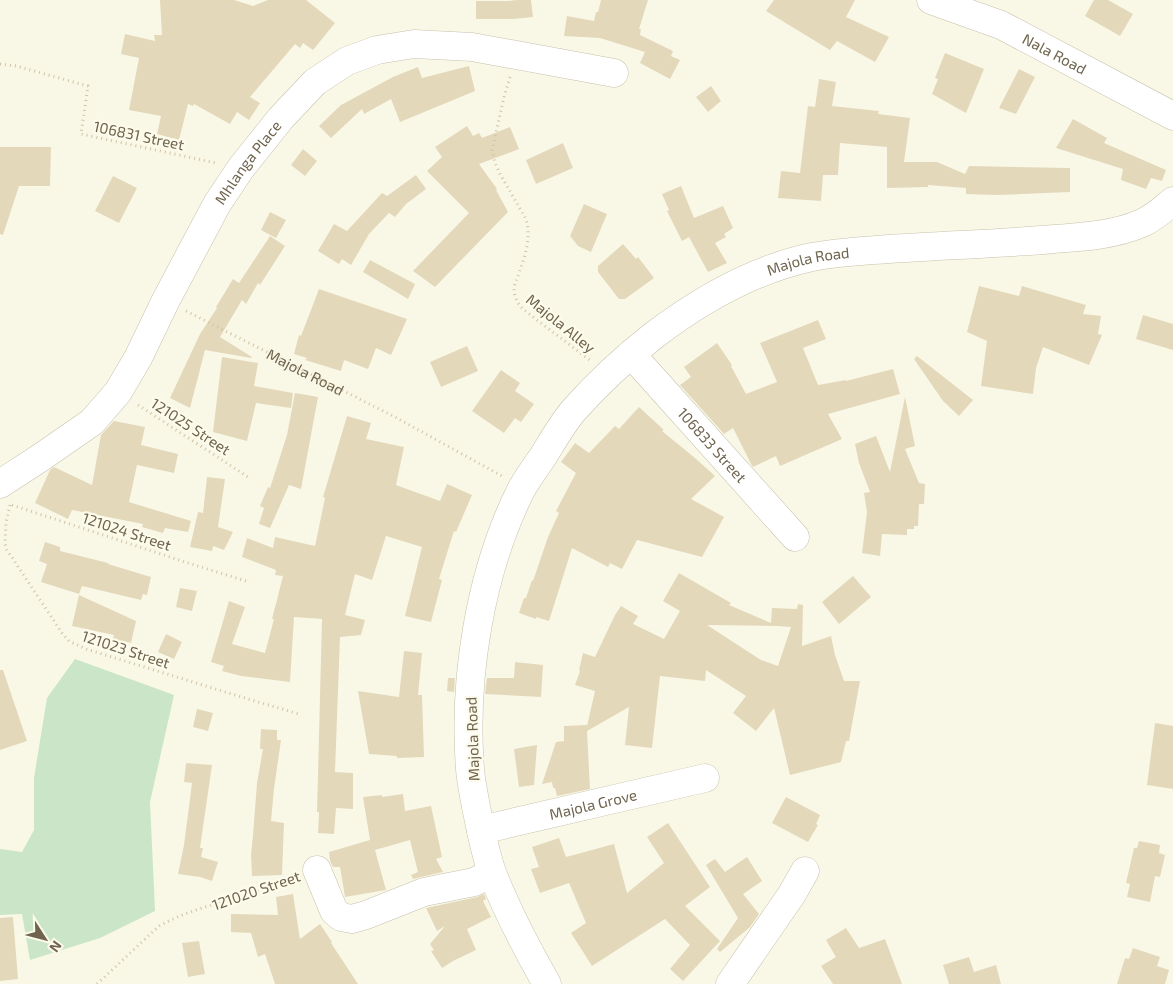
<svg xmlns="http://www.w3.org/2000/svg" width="1173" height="984" font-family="'Exo 2',sans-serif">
  <rect width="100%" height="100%" fill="#f9f8e7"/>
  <polygon fill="#cae5c7" points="75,659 174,695 150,802 155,911 100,938 30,960 22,914 0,915 0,849 22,852 34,830 34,778 47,698"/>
  <g fill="#e4d8bb" fill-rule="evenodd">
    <polygon points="160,0 234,0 253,6 268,0 306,0 335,23 313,50 303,43 300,48 295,44 250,97 260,103 249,120 237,112 230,124 194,104 193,106 188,104 179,140 157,134 161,116 129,110 139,58 121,54 125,34 155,41 154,35 162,35"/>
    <polygon points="517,0 531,0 533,17 513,19 476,19 476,1 508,1"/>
    <polygon points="601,0 648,0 639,29 641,29 640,35 673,51 671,56 680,60 670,79 640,63 645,52 600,38 564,36 567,16 594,21 596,12 598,12"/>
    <polygon points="774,0 855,0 846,17 889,37 875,62 837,41 830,50 766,11"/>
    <polygon points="1094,0 1108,0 1133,14 1120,36 1085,16"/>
    <polygon points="945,53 984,69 966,113 932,94 938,79 935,78"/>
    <polygon points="469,66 475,91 400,122 391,99 364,114 362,109 331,138 319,126 341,105 393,77 418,67 422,78"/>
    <polygon points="1019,69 1035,77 1016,114 999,108"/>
    <polygon points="819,79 836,82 832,106 879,111 878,114 910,118 904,162 937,162 965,174 969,166 1070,168 1070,192 997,195 966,194 966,188 928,185 928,187 887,188 887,147 840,143 838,175 823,175 821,201 778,198 781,171 800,173 808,106 815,107"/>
    <polygon points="711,86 721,101 708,112 696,97"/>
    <polygon points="1073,119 1107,138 1104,143 1166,170 1162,181 1151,178 1146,189 1121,180 1123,169 1056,148"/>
    <polygon points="467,126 473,136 479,133 482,138 510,127 519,149 479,164 497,189 496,190 508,212 435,287 413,271 469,213 427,171 442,157 435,147"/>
    <polygon points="563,143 573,168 536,184 526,160"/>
    <polygon points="0,147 51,147 50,186 19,186 3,235 0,234"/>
    <polygon points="303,149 317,161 305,176 291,165"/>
    <polygon points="416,175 426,189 406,204 395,217 389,213 369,234 351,265 342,259 339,264 318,251 334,224 347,231 382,193 387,196"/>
    <polygon points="113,176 137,188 119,223 95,211"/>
    <polygon points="681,186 694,218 723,206 733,228 724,234 726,237 715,243 727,263 708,272 689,237 682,241 667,211 669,210 662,194"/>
    <polygon points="584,204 607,214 591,252 578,246 570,236"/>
    <polygon points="270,212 286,220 276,238 261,230"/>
    <polygon points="270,236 285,246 260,285 258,283 246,304 242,300 220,337 252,357 251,358 205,350 190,408 170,398 200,334 217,308 216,307 233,279 239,283"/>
    <polygon points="623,244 636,259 638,257 654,278 625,299 619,299 598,272 598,266"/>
    <polygon points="370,260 415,284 408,299 363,272"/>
    <polygon points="979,286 1019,296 1022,286 1086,305 1083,314 1101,316 1098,334 1102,335 1089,365 1043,347 1036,368 1033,394 981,386 987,341 967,332"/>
    <polygon points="319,289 407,319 391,355 376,348 368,369 344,360 341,371 305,360 307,358 294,354 299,335 301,336"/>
    <polygon points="1143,315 1173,324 1173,350 1136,339"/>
    <polygon points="818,320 826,339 803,348 818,385 846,380 846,381 893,369 900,394 828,414 842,439 780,466 776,456 753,467 751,464 733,428 724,434 680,385 691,377 684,367 717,343 732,365 731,366 746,394 777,382 760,343"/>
    <polygon points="467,346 478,371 441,387 430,362"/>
    <polygon points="917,356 973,400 959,416 943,401 914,359"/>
    <polygon points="222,357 258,363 254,386 293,393 291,408 256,403 247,441 213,432"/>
    <polygon points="501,370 520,383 515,391 534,404 521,422 515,418 504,433 472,411"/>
    <polygon points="295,393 318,397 301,489 289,485 270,528 259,524 264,508 260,506 268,487 270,488 287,435"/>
    <polygon points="905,397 915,446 905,449 919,483 925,484 924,504 919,504 918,526 914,526 914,529 907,529 907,535 882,534 880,556 862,553 867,512 864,493 870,492 859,463 855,444 876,436 890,472"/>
    <polygon points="639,407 664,430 662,431 695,458 715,476 691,499 724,517 702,557 637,540 622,569 610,563 608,567 572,548 549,621 536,617 536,619 519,613 524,598 526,598 532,580 533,581 548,537 559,513 556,511 576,473 561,462 575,443 589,453 615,426 619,429"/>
    <polygon points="347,416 371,423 366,439 404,447 396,485 440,501 447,484 472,495 456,532 454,531 439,579 442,580 431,622 405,616 422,547 386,536 372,580 355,574 345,615 365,620 361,635 340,637 335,772 353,773 353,809 336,808 334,834 318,833 319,812 317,812 322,619 294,617 290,682 241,676 222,671 224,666 211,662 229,601 245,607 232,644 265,653 274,619 272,619 283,576 275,575 276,570 242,557 247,538 273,548 275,537 315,546 325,498 323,497"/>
    <polygon points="114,421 145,427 141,445 178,454 174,473 137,465 129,502 191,521 188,532 165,528 163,533 142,527 143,524 72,510 68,519 35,503 50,470 54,467 92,485 101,435"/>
    <polygon points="207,477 225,479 218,527 233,532 224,550 213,546 212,551 190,547 198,512 203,513"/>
    <polygon points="45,542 60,547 60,551 108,563 108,564 151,577 147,595 143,594 141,600 82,586 79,594 41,582 47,564 39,561"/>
    <path d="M 679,573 L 731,603 L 729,605 L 771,623 L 772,608 L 797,609 L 798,604 L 803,605 L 802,646 L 831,636 L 835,655 L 844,681 L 860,681 L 849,741 L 846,741 L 841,762 L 790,775 L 774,708 L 756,731 L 733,713 L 746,696 L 706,670 L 705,681 L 660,676 L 652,748 L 625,745 L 629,707 L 587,731 L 590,789 L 557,796 L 555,788 L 553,788 L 552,782 L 542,784 L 556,742 L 564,741 L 564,726 L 587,725 L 587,726 L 595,691 L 575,685 L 580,671 L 579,670 L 583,653 L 595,657 L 615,615 L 621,606 L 638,616 L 633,624 L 664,639 L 680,611 L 663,601 ZM 707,625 L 777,626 L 791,627 L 778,666 L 761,660 Z"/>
    <polygon points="853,576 871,597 839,624 822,602"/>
    <polygon points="180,588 197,591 192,611 176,607"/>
    <polygon points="79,595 136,621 131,643 113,639 114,635 72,626"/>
    <polygon points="166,634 182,642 174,659 158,652"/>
    <polygon points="404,651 422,653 418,695 422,695 424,757 397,758 397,756 369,754 358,691 399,697"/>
    <polygon points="515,662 543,665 541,697 485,694 487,678 514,678"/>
    <polygon points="0,670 3,670 27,741 0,750"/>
    <polygon points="448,678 455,678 454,692 447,691"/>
    <polygon points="197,709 213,713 208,731 193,727"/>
    <polygon points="1155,723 1173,726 1173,789 1147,785"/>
    <polygon points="261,729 277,730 277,740 281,740 274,789 271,821 284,823 282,875 252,876 251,855 253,835 257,783 263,749 260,749"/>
    <polygon points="537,745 534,785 519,787 514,749"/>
    <polygon points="186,763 212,765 200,848 203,848 201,857 218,862 212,881 200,877 178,874 184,845 192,783 184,782"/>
    <polygon points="403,794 405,811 431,806 442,857 436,859 443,872 421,877 413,879 411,875 418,872 410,840 375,850 386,890 345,897 340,867 333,867 330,861 329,852 370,840 363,797 382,795 382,797"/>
    <polygon points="786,797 820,815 816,824 818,825 808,842 772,823"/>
    <polygon points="668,823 710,887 685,906 720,941 683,981 670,969 690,945 665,919 592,966 571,933 586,923 569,883 540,893 531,869 539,867 532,847 559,838 566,857 614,844 627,893 664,863 647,837"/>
    <polygon points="1139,841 1160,845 1159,853 1165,855 1160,877 1155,876 1150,902 1127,897 1130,884 1126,883 1134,848 1137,848"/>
    <polygon points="747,857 762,881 743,894 759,914 750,927 720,952 717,949 738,918 706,865 715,859 725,872"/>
    <polygon points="293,894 300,939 320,924 332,942 331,943 358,984 275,984 265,954 258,957 251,933 231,932 231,914 278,915 276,897"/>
    <polygon points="484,894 486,899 483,901 491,917 467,929 476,950 453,961 442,968 431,951 434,950 430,944 445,926 437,931 426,908 477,897"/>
    <polygon points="13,917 18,979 0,981 0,918"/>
    <polygon points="846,928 859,948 885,939 902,984 833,984 821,966 836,957 826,940"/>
    <polygon points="199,941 205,974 188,977 182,943"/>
    <polygon points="1133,948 1160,957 1157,966 1169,970 1165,984 1117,984 1125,958 1129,959"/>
    <polygon points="969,957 974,972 996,965 1001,984 949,984 943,965"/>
  </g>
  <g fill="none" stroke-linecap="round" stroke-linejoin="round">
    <defs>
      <g id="minor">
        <path id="s2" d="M 931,0 L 1001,25 L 1173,116"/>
        <path id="s3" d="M 631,354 L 795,537"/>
        <path id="s4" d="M 0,484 L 40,458 L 92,422 L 118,392 L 138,358 L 166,300 L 217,204 L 241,168 L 281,118 L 315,82 L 347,61 L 377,50 L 414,44 L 472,47 L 614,73"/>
        <path id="s5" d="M 481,830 L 705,778"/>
        <polyline points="317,870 334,911 341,917 352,919 366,915 424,892 474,882 492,873"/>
        <path id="s6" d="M 547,984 C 527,949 508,913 493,875 C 485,854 481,830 476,807 C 474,795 471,782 470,769 C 463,678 480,572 521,490 C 527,479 535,468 542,458 C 552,442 562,424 574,410 C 598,383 625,358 653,336 C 699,301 755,269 812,257 C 837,252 863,251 889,249 C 944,245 999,244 1054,239 C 1083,237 1115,235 1142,223 C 1154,218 1163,209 1173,201"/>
        <polyline points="730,984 792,894 805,871"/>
      </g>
    </defs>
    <use href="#minor" stroke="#c7c0ac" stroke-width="29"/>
    <g stroke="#d0c3a5" stroke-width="3" stroke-dasharray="1 4" stroke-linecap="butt">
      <polyline points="0,64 16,66 88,86 81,134 216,163"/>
      <path d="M 510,77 L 504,97 L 492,151 L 495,163 L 500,174 L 526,219 C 533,242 521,266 514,287 C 514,297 517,303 524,310 L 591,361"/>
      <path id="s1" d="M 186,311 L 395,417 L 502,476"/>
      <polyline points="138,405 251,479"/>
      <polyline points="10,505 6,522 5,544 7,550 62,633 69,641 86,649 235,695 299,714"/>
      <polyline points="12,505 185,562 249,582"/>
      <path d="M 97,984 L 159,926 C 188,910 220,903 251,893 C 266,889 280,882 295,877"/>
    </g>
    <use href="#minor" stroke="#fff" stroke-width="28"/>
  </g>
  <g text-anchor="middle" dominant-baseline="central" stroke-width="4.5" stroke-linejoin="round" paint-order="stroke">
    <g font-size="15" fill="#6f644e" stroke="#fdfbec">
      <text stroke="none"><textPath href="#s2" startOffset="135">Nala Road</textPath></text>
      <text transform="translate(139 135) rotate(12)">106831 Street</text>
      <text stroke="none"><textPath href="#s4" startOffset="415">Mhlanga Place</textPath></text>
      <text stroke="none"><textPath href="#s6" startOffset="896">Majola Road</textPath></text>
      <text transform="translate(561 323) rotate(39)">Majola Alley</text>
      <text stroke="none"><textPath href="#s1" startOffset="134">Majola Road</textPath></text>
      <text transform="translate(191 426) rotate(33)">121025 Street</text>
      <text stroke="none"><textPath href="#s3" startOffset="122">106833 Street</textPath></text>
      <text transform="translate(127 531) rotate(18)">121024 Street</text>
      <text transform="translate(126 649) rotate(18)">121023 Street</text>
      <text transform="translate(472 739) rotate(-92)">Majola Road</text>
      <text stroke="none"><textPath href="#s5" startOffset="115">Majola Grove</textPath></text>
      <text transform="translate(256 890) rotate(-19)">121020 Street</text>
    </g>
  </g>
  <g transform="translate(45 939) rotate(126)" stroke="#fdfbec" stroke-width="4" paint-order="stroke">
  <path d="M0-4L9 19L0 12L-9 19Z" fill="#6f644e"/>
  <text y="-8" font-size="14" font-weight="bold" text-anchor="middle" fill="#6f644e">N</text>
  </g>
</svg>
